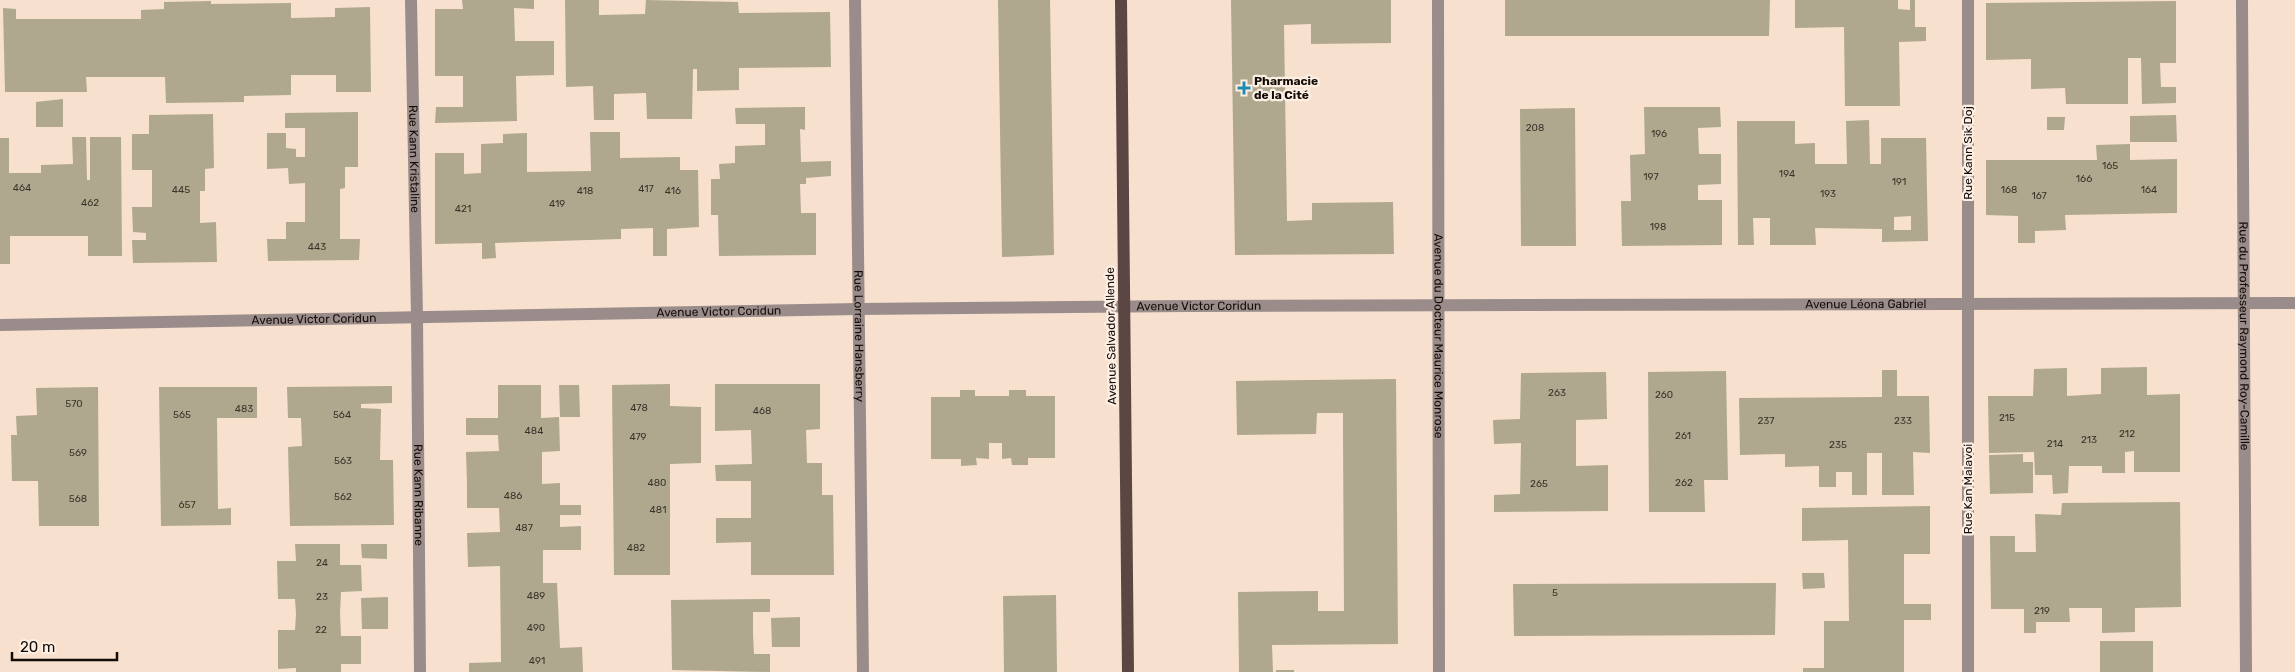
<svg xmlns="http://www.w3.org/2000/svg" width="2295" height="672" font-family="Rubik,sans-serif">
  <rect width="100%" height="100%" fill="#f7e0ce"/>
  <g fill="#afa88f" fill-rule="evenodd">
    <polygon points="462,0 534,0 534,9 514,8 515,41 554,41 554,75 516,76 517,121 435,123 436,107 463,107 463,76 435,76 435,9 463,9"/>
    <polygon points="565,0 599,0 599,15 645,14 646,0 738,2 739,13 830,12 831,67 739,68 739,90 697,91 697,69 693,69 692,119 647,119 646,93 614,94 614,120 594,120 593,86 566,87"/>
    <polygon points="998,0 1050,0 1054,255 1002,257"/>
    <polygon points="1231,0 1391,0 1391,43 1311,44 1311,24 1284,25 1287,221 1312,220 1312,203 1393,202 1394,254 1235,255"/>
    <polygon points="1505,0 1770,0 1769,36 1505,36"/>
    <polygon points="1795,0 1898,0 1898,9 1910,10 1910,0 1915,0 1915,27 1926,27 1926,41 1899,42 1900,106 1845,106 1844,27 1795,28"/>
    <polygon points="211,1 211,4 291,3 291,18 335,17 335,8 370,7 371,92 336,92 336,75 291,75 291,95 244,96 244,102 166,103 165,77 86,77 87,92 5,92 3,8 16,9 16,19 141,19 141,10 164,9 164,2"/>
    <polygon points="2176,1 2176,63 2160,63 2161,87 2176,87 2176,103 2142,104 2141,58 2128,58 2128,104 2066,104 2065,88 2031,89 2031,59 1986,60 1986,3"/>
    <polygon points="63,99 63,127 36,127 36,102"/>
    <polygon points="805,107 805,130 800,129 801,162 831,161 831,176 806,178 806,184 800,184 801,213 816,213 816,255 719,256 718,215 711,215 711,179 720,179 719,164 735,163 735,146 765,145 765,124 736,124 735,108"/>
    <polygon points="1644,107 1720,107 1721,127 1698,128 1699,154 1721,154 1721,184 1698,185 1698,200 1722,200 1722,245 1622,246 1621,201 1631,201 1630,155 1645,154"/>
    <polygon points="1575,108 1576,246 1521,246 1520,109"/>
    <polygon points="358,112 358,167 345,167 345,188 340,189 340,239 360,239 359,260 268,261 267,239 286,239 286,222 305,222 305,183 289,184 288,168 267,169 267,133 286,133 286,148 296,149 296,157 305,157 305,128 285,128 285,113"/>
    <polygon points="213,114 214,168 205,169 205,191 200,191 200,223 216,222 217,262 133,263 132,240 146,240 146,233 133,232 132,207 152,207 152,170 132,170 132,134 149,134 149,115"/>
    <polygon points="2176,115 2177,142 2130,142 2130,116"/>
    <polygon points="2047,117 2065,117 2064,130 2047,130"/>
    <path d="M 1869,120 L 1870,164 L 1881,164 L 1881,138 L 1926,138 L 1928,241 L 1882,242 L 1882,229 L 1815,228 L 1816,245 L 1770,245 L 1770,218 L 1753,218 L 1754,245 L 1738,245 L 1737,121 L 1795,121 L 1795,144 L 1815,143 L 1815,164 L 1847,164 L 1846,121 ZM 1911,216 L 1911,230 L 1894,230 L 1894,217 Z"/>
    <polygon points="590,132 620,132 620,158 680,157 680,170 698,170 699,227 667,229 667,256 653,256 653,228 621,229 621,239 495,243 496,258 482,259 482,243 435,244 435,153 464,153 464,174 481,173 481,144 503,143 503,134 527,133 527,172 591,171"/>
    <polygon points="72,137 86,137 87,180 90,180 90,137 121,137 122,256 88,256 88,236 10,236 10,264 0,264 0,138 9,138 9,173 41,173 41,165 73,164"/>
    <polygon points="2130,144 2130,160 2177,159 2177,213 2065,215 2066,230 2035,231 2035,243 2018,243 2018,216 1986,215 1986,160 2097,160 2096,145"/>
    <polygon points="2147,367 2147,395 2180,394 2180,472 2134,472 2134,451 2125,452 2125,473 2102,473 2102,466 2069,466 2068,493 2053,494 2052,475 2035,475 2034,452 1989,453 1988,396 2033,396 2034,369 2067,368 2067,396 2101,394 2101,368"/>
    <polygon points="1882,370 1897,370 1897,396 1929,396 1930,453 1913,452 1914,495 1882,495 1882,453 1867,453 1867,495 1852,495 1852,472 1836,472 1836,487 1819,487 1819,466 1785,467 1785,454 1740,455 1739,398 1882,397"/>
    <polygon points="1726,371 1728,480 1704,480 1705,512 1649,512 1648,372"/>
    <polygon points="1606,372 1607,419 1576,420 1576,466 1608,465 1608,511 1494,512 1494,495 1520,494 1521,443 1494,444 1493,420 1520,419 1521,373"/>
    <polygon points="1396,379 1398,644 1272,645 1273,672 1239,672 1238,592 1318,591 1318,611 1344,611 1343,433 1343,413 1317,413 1316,434 1237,435 1236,381"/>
    <polygon points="670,384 670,406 701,407 701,463 670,464 670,575 614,575 612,385"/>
    <polygon points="715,384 820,384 820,429 806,430 807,463 822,463 822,495 833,495 834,575 751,575 751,542 716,543 716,518 751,518 751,481 716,481 715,465 752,464 751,430 715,431"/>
    <polygon points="498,385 541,385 541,418 559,417 560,451 542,452 542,484 560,483 560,505 581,505 581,515 560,515 560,527 581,526 581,550 543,550 543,583 557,583 560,648 582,647 583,672 469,672 469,663 501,662 500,566 468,567 467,533 500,532 499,508 467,508 467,484 466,452 499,451 498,435 466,435 466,418 498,418"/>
    <polygon points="559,385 579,385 580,417 560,417"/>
    <polygon points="392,386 392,403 361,404 361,408 381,409 380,460 393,460 394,525 290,526 288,447 302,446 301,418 288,418 287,387"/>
    <polygon points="98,387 99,526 39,526 38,481 12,481 11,435 17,435 16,416 37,415 36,388"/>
    <polygon points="159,387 257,387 257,418 217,418 218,509 231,508 231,525 161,526"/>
    <polygon points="960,390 975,390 975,396 1009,396 1009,390 1026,390 1026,396 1055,396 1055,458 1028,458 1028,465 1012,465 1011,458 1002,459 1002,443 989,443 989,459 976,458 977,465 961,466 961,459 931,459 931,397 960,397"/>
    <polygon points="2023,454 2023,462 2033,462 2033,493 1990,494 1989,455"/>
    <polygon points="2180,502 2181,607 2135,608 2135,632 2102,633 2102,608 2069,608 2070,622 2036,622 2036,633 2024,633 2024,609 1991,609 1990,536 2015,536 2015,552 2036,552 2035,514 2061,515 2062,503"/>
    <polygon points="1930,506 1930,554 1904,554 1904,604 1931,604 1931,620 1904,620 1904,672 1803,672 1803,668 1824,668 1824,621 1849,621 1848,540 1802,541 1802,508"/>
    <polygon points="295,544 340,544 340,565 361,565 362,591 341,592 340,613 341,636 361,636 361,664 341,664 341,672 296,672 296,668 278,669 278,630 295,630 296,614 295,599 278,599 277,561 296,561"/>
    <polygon points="361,544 387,544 387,559 362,558"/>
    <polygon points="1802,573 1824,573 1825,588 1803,589"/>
    <polygon points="1776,583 1775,635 1514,636 1513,584"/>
    <polygon points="1056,595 1057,672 1004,672 1003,596"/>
    <polygon points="388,597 388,629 362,629 361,598"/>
    <polygon points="770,599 770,612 753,612 753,634 754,654 770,654 770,672 672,670 671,600"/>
    <polygon points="800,617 800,647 772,647 771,618"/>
    <rect x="2100" y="641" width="53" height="31"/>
    <rect x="1276" y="670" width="18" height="2"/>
  </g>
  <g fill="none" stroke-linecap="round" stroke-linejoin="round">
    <g stroke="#998c8b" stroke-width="12">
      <path id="s1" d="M 411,0 L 417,317 L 420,672"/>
      <path id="s2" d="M 855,0 L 863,672"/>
      <path id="s3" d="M 1438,0 L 1439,672"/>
      <path id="s4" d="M 2242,0 L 2246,672"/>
      <path id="s5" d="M 0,325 L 858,309 L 1184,306 L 2295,303"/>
      <polyline points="1968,672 1968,0"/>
    </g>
    <polyline stroke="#5b4643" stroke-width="12" points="1121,0 1128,672"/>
  </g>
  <path fill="#208ab1" stroke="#fdefe4" stroke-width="2" d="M1241.5 80.5h5v5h5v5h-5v5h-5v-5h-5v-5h5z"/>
  <g text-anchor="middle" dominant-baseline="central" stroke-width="4.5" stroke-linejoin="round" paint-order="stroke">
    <g font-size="10" fill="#3b3329">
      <text x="1535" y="128">208</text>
      <text x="1659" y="134">196</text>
      <text x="2110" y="166">165</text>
      <text x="1787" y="174">194</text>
      <text x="1651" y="177">197</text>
      <text x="2084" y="179">166</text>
      <text x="1899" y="182">191</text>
      <text x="22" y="188">464</text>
      <text x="646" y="189">417</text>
      <text x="181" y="190">445</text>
      <text x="2009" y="190">168</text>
      <text x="2149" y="190">164</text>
      <text x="585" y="191">418</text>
      <text x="673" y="191">416</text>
      <text x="1828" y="194">193</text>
      <text x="2039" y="196">167</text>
      <text x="90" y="203">462</text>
      <text x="557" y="204">419</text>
      <text x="463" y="209">421</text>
      <text x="1658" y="227">198</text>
      <text x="317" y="247">443</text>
      <text x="1557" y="393">263</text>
      <text x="1664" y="395">260</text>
      <text x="74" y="404">570</text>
      <text x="639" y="408">478</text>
      <text x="244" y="409">483</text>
      <text x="762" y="411">468</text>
      <text x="182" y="415">565</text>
      <text x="342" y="415">564</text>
      <text x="2007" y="418">215</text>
      <text x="1766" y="421">237</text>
      <text x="1903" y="421">233</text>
      <text x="534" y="431">484</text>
      <text x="2127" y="434">212</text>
      <text x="1683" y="436">261</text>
      <text x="638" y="437">479</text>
      <text x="2089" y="440">213</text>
      <text x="2055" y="444">214</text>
      <text x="1838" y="445">235</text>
      <text x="78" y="453">569</text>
      <text x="343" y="461">563</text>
      <text x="657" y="483">480</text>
      <text x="1684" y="483">262</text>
      <text x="1539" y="484">265</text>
      <text x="513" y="496">486</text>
      <text x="343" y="497">562</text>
      <text x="78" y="499">568</text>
      <text x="187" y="505">657</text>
      <text x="658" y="510">481</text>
      <text x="524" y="528">487</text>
      <text x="636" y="548">482</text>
      <text x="322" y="563">24</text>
      <text x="1555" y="593">5</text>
      <text x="536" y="596">489</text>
      <text x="322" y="597">23</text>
      <text x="2042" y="611">219</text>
      <text x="536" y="628">490</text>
      <text x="321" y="630">22</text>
      <text x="537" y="661">491</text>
    </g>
    <g font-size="12" font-weight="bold" fill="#140c07" stroke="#fdefe4" text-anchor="start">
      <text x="1254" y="81">Pharmacie<tspan x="1254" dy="14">de la Cité</tspan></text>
    </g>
    <g font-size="12" fill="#140c07" stroke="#fdefe4">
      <text transform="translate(1968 153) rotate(-90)">Rue Kann Sik Doj</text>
      <text stroke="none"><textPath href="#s1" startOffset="159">Rue Kann Kristaline</textPath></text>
      <text stroke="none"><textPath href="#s5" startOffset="1866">Avenue Léona Gabriel</textPath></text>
      <text stroke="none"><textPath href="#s5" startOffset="1199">Avenue Victor Coridun</textPath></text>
      <text stroke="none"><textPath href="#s5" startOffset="719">Avenue Victor Coridun</textPath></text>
      <text stroke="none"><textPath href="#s5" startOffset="314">Avenue Victor Coridun</textPath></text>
      <text stroke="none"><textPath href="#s2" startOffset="336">Rue Lorraine Hansberry</textPath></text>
      <text transform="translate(1111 336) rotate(-91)">Avenue Salvador Allende</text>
      <text stroke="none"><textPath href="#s3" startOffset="336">Avenue du Docteur Maurice Monrose</textPath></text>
      <text stroke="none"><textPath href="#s4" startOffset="336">Rue du Professeur Raymond Roy-Camille</textPath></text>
      <text transform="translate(1968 489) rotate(-90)">Rue Kan Malavoi</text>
      <text stroke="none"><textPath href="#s1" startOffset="495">Rue Kann Ribanne</textPath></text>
    </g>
  </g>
  <path d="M12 652v8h105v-8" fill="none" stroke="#140c07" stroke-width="2.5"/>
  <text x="20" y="652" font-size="15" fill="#140c07" stroke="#fdefe4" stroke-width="4" paint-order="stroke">20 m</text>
</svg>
